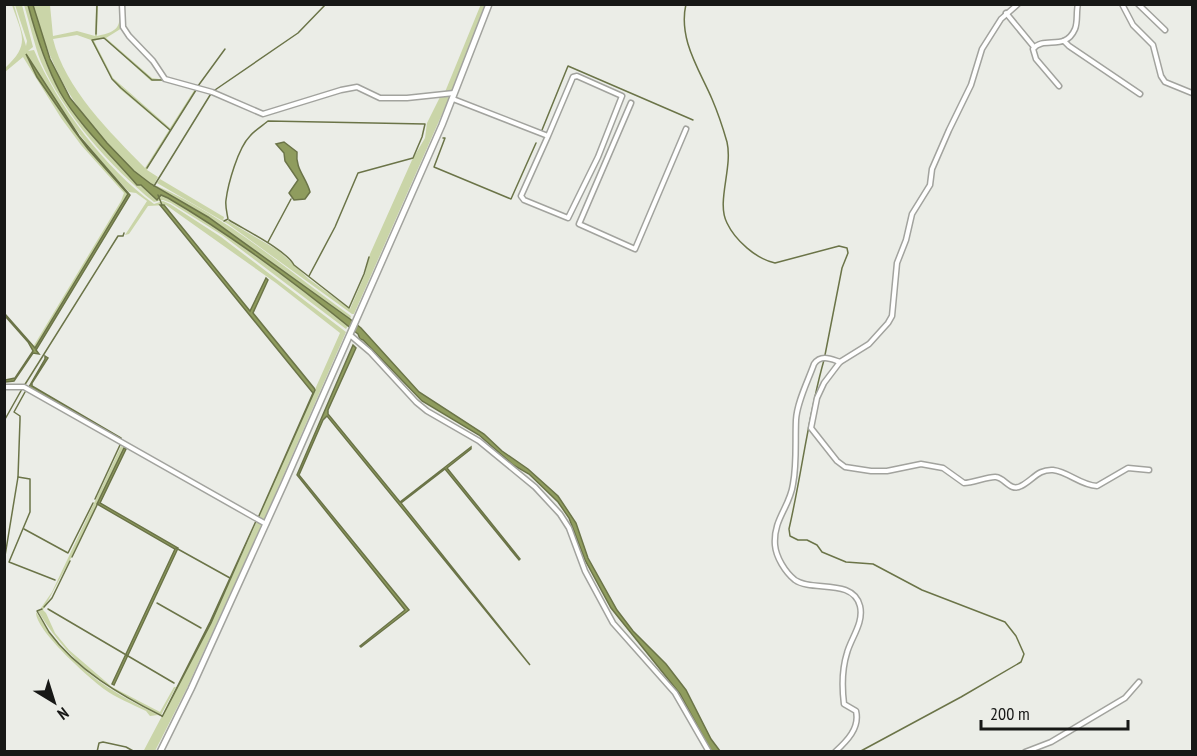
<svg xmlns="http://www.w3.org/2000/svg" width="1197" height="756" font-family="'PT Sans Narrow',sans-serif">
  <rect width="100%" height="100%" fill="#ebede7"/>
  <g fill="#cad5a8" fill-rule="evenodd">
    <polygon points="481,4 485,5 452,90 445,92"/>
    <path d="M 12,5 L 14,5 L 26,46 L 27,41 L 15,5 L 22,5 L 33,47 L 28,51 L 34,50 C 57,105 105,168 154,204 L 163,201 L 170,204 L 221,237 L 346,332 L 264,520 L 258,518 L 340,333 L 276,283 L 166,205 L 148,206 L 129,234 L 125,235 L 147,201 L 136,193 L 129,192 C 89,150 56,105 26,55 L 37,77 L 73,130 L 88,149 L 128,194 L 34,349 L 33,347 L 121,201 L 124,193 L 81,145 L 61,118 L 23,57 L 5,72 L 5,68 C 31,44 22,35 12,5 Z"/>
    <path d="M 24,5 L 28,5 C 36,34 44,65 60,92 C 80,125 112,156 137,185 L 141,185 L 157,200 L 161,195 L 168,198 C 231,234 291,280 348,326 L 346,329 L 222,235 L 171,203 L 163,200 L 154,202 C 111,168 63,113 41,62 C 34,44 30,24 24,5 Z"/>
    <path d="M 33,5 L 50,5 L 53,36 L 77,31 L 95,36 L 96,5 L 98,5 L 97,36 C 120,31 120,27 120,5 L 121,5 L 122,28 L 106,38 L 152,78 L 166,80 L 151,81 L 104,38 L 94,41 L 113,78 L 170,128 L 195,89 L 196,90 L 149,165 L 147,170 L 158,177 L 153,186 C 137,176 125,162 112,148 C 69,103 50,65 33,5 ZM 77,35 L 91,40 L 112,79 L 120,89 L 169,130 L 145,168 C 111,133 65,89 53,39 Z"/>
    <polygon points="448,95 450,96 354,314 352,314 228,224 157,183 160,179 224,217 223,221 228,221 279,251 309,279 350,309 365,274 370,254 412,160 425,138 427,123 440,97"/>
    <path d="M 157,186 C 228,217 288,271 351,316 L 350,319 L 208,217 L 157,188 Z"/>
    <path d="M 121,446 L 124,448 L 70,560 L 43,610 L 46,613 L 55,633 L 69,650 L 112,687 L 160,712 L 174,687 L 176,687 L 161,715 C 145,706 127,698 112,688 C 82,670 56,641 38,611 L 42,610 L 41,608 L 52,592 Z"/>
    <polygon points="257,521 262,524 186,690 155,751 143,752 211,623"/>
    <path d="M 36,612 C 54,641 79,669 109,688 C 124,698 141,706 158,715 L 150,716 L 146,711 C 132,704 116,698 104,689 C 88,677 35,630 36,612 Z"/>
  </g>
  <g fill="#8f9c5e" stroke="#6b7448" stroke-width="1.5">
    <path d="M 28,5 L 33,5 L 50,59 L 70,98 L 107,143 L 134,171 L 151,184 L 208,217 L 350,319 L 361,328 L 419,392 L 484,434 L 502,451 L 528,469 L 558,496 L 576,523 L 588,558 L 617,610 L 633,631 L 666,664 L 686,690 L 711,739 L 720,751 L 711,751 L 680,694 L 611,608 L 585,560 L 569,518 L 558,502 L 529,474 L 513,465 L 479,435 L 422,401 L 363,340 L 360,339 L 358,334 C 298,285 235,237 168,198 L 161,195 L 157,200 L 141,185 L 137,185 C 113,157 78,124 60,92 C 45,64 36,35 28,5 Z"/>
    <polygon points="26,54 79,136 130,195 36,350 39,354 33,353 14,381 6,382 5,380 15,378 33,351 28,342 5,316 5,314 35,348 128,194 88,149 73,129 37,77"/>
    <path d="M 284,142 L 297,152 C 295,169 306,177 310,192 L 305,199 L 294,200 L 289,193 L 298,180 L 285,161 L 284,153 L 276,144 Z"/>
    <polygon points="160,205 164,205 250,311 266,278 268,280 253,313 314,388 315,390 258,518 313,393"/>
    <polygon points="353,345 356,348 328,410 328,414 400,502 471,447 471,449 447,468 520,559 519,560 445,469 401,503 530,665 327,416 323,420 299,475 409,610 361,647 360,646 405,610 297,475"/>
    <polygon points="45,356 48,358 32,383 32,386 121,438 122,442 29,387 45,359"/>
    <polygon points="124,448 126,449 100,503 178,548 114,685 112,684 175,549 97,504"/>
    <polygon points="256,521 211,623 162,717 210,622"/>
  </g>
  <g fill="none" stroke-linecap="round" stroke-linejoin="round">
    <g stroke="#6b7448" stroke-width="1.5">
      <path d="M 686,4 C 678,39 699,69 712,99 C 718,113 723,128 727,142 C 733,168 716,202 727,223 C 735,240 756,259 775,263 L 839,246 L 847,248 L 848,253 L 842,268 L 825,355"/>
      <polyline points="96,34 97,4"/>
      <polyline points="163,80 152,80 104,38 92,40 112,79 121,88 170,130"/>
      <polyline points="198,86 225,49"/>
      <polyline points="542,130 568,66 693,120"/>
      <polyline points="443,138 445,138 434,167 511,199 536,143"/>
      <polyline points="147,168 196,90"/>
      <polyline points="154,186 212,92 298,33 326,4"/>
      <polyline points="158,195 162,205"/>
      <path d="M 229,220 C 245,230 286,250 294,265 L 349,308 L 364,274 L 369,257"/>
      <path d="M 224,221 L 228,219 C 227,213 225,206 226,200 C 228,184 238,148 250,136 C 255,130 262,126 268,121 L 425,124 L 422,137 L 413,158 L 358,173 L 335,227 L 309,276"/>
      <polyline points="268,242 291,199"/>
      <path d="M 824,360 C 808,416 802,473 789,529 L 790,536 L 798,540 L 807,540 L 817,545 L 822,552 L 846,562 L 873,564 L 922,590 L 1005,622 L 1016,636 L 1024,654 L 1021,662 L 961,697 L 859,752"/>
      <polyline points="24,386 118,236 123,236 124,233"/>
      <polyline points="4,421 22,389"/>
      <polyline points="18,477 30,479 30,512 9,562 55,580"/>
      <polyline points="95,499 120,445"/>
      <polyline points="24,529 68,553 93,503"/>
      <polyline points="176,548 230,578"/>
      <polyline points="72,557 98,503"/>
      <polyline points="4,562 18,477 20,420 20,416 14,412 25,392"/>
      <polyline points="157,603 201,628"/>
      <polyline points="44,607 52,598 70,561"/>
      <path d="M 42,609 L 37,611 C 41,618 45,625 49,632 C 77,670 120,695 162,716"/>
      <polyline points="48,609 174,683"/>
      <polyline points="97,752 99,743 103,742 126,747 135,752"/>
    </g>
    <defs>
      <g id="street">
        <polyline points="122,4 123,27 129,36 153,61 165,79 212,92 263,114 341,90 357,87 380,98 407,98 454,93"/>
        <path d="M 1018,4 L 1001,19 L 982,49 L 971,85 L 949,130 L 932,169 L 930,185 L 912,214 L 906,240 L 897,263 L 892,316 L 888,323 L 869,344 L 840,362 L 824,383 L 817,398 L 811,428 L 837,461 L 845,467 L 871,471 L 887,471 L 921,464 L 943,468 L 964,483 C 973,483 989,476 996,477 C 1005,478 1010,492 1021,486 C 1033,480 1038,469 1053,470 C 1069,472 1080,485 1097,486 L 1128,468 L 1149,470"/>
        <polyline points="1122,4 1133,25 1153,45 1161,76 1165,82 1192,93"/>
        <polyline points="1138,4 1165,30"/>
        <polyline points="1006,13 1034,47"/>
        <polyline points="1064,41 1069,46 1140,94"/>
        <path d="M 1059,86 L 1036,59 L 1033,49 C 1044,35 1065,52 1075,29 C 1078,22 1076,12 1078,4"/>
        <polyline points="453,99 548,136 573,77 577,76 622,96 598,157 568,218 524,200 521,196 548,136"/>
        <polyline points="631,103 579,224 635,249 686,129"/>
        <polyline points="350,335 370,352 416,402 427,411 479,441 535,487 560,514 569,528 585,571 613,623 675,693 709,752"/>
        <polyline points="4,387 24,387 266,524"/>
        <path d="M 835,752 C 847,741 860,728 856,711 L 844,704 C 842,688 842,669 847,653 C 851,638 864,623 860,606 C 853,578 812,592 795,580 C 785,572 776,557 775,545 C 773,519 790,507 793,484 C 797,463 795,442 796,420 C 797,402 808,381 814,364 C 821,354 831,359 840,362"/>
        <polyline points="1025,752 1051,742 1125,698 1139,682"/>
      </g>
      <polyline id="secondary" points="160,752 191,689 284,484 442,125 489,4"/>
    </defs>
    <use href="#street" stroke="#a2a39e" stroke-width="7"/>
    <use href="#secondary" stroke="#a2a39e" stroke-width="8"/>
    <use href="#street" stroke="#fff" stroke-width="4"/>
    <use href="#secondary" stroke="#fff" stroke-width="5"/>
  </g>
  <rect width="1197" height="756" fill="none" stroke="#171816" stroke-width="12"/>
  <g transform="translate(54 702) rotate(142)" stroke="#ebede7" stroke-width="4.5" paint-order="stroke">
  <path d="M0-4.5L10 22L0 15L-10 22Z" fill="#171816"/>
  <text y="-9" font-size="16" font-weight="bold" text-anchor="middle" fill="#171816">N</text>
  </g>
  <path d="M981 720v9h147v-9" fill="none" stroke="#171816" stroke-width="3"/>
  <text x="990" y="720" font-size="18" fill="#171816" stroke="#ebede7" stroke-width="4.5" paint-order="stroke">200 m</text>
</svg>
